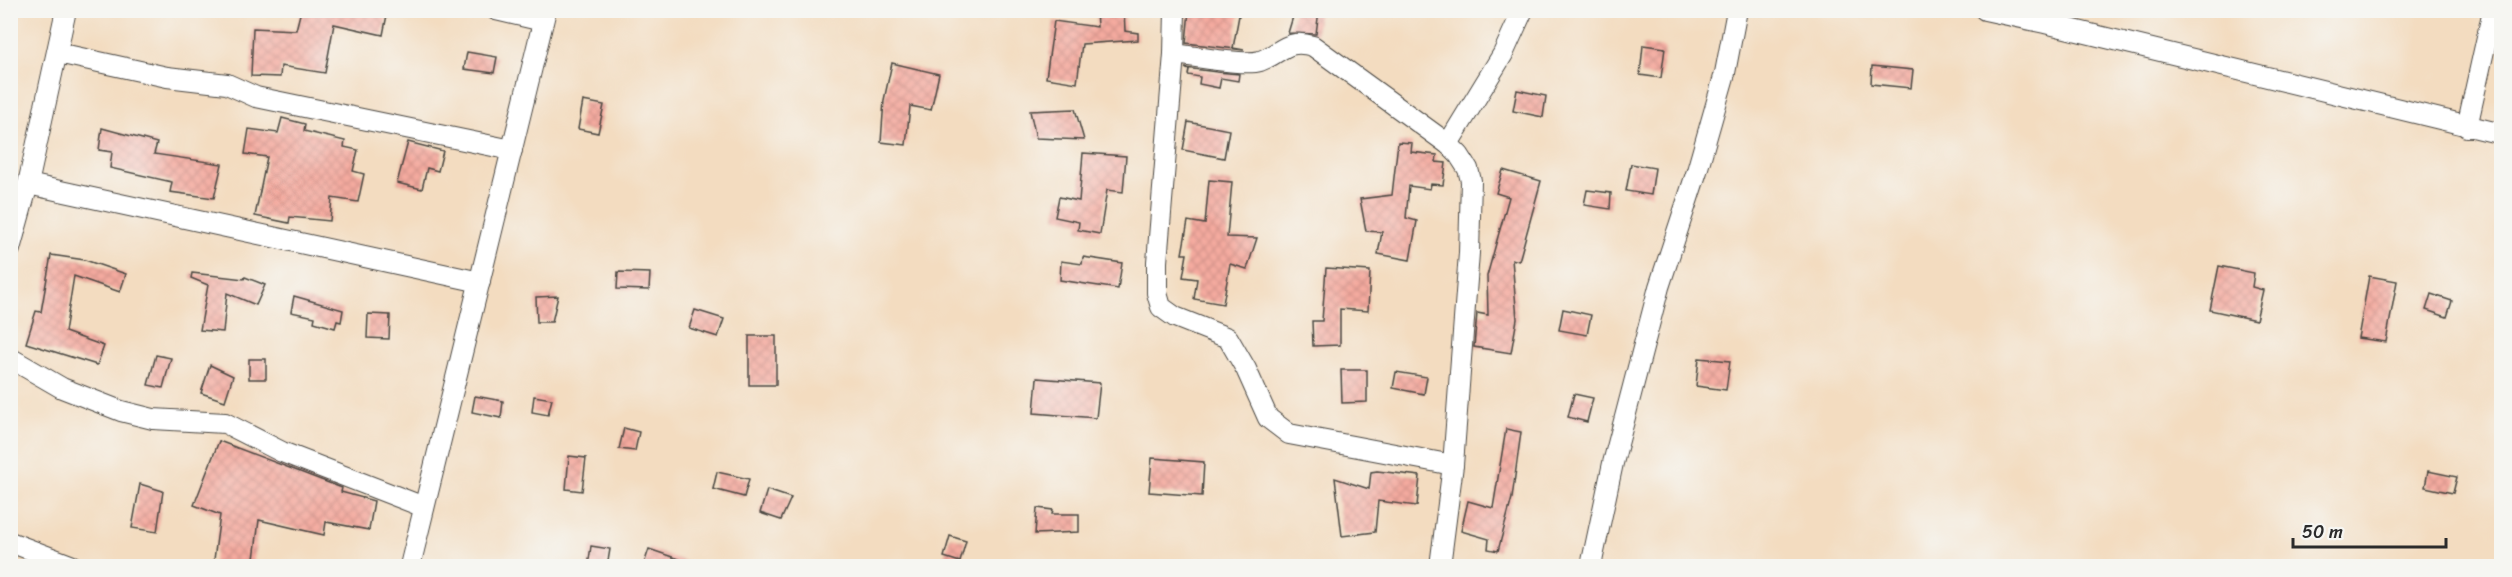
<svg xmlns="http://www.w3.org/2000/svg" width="2512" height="577" font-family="Sriracha,sans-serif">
  <defs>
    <pattern id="building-cross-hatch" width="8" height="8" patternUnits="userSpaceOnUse" patternTransform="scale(1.5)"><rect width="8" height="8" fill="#f4aa9f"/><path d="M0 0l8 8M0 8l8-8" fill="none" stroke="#d19289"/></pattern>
  </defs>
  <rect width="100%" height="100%" fill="#f6f6f2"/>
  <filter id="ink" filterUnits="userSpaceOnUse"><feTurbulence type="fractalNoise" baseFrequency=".0167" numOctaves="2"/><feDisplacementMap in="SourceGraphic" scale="12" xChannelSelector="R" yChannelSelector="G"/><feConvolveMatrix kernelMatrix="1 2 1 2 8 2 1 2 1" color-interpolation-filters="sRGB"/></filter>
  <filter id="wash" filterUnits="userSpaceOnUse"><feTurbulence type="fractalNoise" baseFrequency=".008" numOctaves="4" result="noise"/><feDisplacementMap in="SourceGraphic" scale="24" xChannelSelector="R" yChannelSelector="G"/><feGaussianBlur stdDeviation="1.35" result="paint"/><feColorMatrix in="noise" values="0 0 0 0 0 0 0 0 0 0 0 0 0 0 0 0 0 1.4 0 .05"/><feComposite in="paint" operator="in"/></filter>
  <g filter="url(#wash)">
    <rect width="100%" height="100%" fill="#f3dcc0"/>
    <g id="blocks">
      <g fill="url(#building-cross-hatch)">
        <polygon points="301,10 388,10 383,35 334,24 325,73 281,66 280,77 251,76 253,28 296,30"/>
        <polygon points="1096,10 1124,10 1125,31 1138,33 1138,40 1082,44 1077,83 1046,78 1054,21 1097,27"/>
        <polygon points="1189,10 1240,10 1233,48 1244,50 1186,43"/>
        <polygon points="1295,10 1319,10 1316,34 1288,33"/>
        <polygon points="1643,45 1665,48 1661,78 1640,75"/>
        <polygon points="467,52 497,57 494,73 464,69"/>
        <polygon points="892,63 939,74 931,110 910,106 906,145 881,142 884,100"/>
        <polygon points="1872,66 1913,70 1911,88 1871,84"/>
        <polygon points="1185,68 1217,72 1239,74 1238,81 1221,78 1219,88 1199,84 1200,77 1188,75 1189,70"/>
        <polygon points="1517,90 1546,96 1543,117 1513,111"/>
        <polygon points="583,101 604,105 598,133 578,129"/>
        <polygon points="1075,109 1084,140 1036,138 1030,111"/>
        <polygon points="282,118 305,124 304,131 345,141 344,147 358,150 353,171 364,174 358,202 332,198 330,221 290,217 289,223 255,216 267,157 245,154 249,129 278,133"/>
        <polygon points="1188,122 1229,130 1224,158 1183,150"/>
        <polygon points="102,128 157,143 154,154 222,164 214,198 170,192 172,182 110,168 112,152 99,150"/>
        <polygon points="408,142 443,151 438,171 427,168 422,189 397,183"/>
        <polygon points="1398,142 1412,143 1411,152 1437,155 1436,162 1446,163 1443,185 1431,184 1430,189 1409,186 1406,218 1417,221 1410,260 1378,254 1382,232 1366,231 1360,199 1392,195"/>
        <polygon points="1083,153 1126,156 1123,192 1107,190 1100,234 1078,230 1079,222 1055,217 1059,197 1079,201"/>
        <polygon points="1631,164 1655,168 1651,195 1626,191"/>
        <polygon points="1503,170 1541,181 1519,261 1512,259 1517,319 1511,353 1474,347 1477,313 1488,315 1487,276 1509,197 1496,193"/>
        <polygon points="1209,180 1232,182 1227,237 1257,238 1247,269 1230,264 1223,304 1194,299 1197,279 1183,277 1187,254 1182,254 1188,221 1205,224"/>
        <polygon points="1587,190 1611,193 1610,209 1584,205"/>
        <polygon points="51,255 85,260 126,274 120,292 74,276 65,332 104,346 97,365 26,343 36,311 41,312"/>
        <polygon points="1083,257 1122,263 1118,289 1060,280 1061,261 1082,264"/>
        <polygon points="2219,266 2254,273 2252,287 2263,290 2256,320 2210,310"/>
        <polygon points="1326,268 1370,271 1368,311 1340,309 1340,345 1313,346 1312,321 1322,321"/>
        <polygon points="618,272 650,273 649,290 617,289"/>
        <polygon points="192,273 244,279 245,277 265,285 256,305 227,293 223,332 200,330 208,285 191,278"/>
        <polygon points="2369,276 2397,281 2386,342 2358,338"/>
        <polygon points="2431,294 2452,301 2447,317 2426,310"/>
        <polygon points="294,296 343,310 341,322 337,321 335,328 314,322 315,317 291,312"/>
        <polygon points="558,296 552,322 537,322 536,297"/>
        <polygon points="1563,309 1591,315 1587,335 1559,330"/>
        <polygon points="695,310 724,319 718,337 689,328"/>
        <polygon points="368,314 390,315 389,339 367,338"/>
        <rect x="749" y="336" width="27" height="49"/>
        <polygon points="156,355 171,358 163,388 148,385"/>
        <polygon points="1699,358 1730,361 1726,390 1696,386"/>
        <rect x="249" y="359" width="17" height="20"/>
        <polygon points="210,365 233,376 225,401 201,393"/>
        <polygon points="1341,370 1367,370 1367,402 1342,403"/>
        <polygon points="1396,372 1427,377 1424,394 1393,388"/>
        <polygon points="1037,378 1100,383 1096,418 1034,413"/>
        <polygon points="1574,394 1593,398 1587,422 1568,417"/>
        <polygon points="475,396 503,401 501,418 472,412"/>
        <polygon points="534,396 552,399 548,415 532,412"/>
        <polygon points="624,428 639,432 635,451 619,449"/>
        <polygon points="1506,429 1521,432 1512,498 1498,551 1488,549 1489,539 1461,531 1468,501 1493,508"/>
        <polygon points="219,441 342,488 341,492 374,501 369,530 326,522 324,535 259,520 253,567 213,567 220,515 194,505"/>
        <polygon points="569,456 586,458 582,491 566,489"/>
        <polygon points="1152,458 1204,462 1202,496 1149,492"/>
        <polygon points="1377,471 1420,476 1417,506 1378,501 1375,532 1342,536 1335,478 1369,489 1371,472"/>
        <polygon points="2428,471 2457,477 2453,493 2425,487"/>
        <polygon points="717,472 749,479 744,497 713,489"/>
        <polygon points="140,484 163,491 157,532 132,528"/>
        <polygon points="767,490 791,498 781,520 760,513"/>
        <polygon points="1037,508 1053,510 1052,514 1079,514 1079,532 1035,534"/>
        <polygon points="950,536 966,541 960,562 944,557"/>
        <polygon points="591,546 610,549 607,567 588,567"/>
        <polygon points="649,549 693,564 693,567 643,567"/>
      </g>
    </g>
  </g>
  <g filter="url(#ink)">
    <use href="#blocks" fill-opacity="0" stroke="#494641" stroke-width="1.5"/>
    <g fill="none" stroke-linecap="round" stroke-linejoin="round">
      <defs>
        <g id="street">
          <polyline points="496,10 543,21"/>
          <polyline points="1175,10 1174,54 1157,262 1157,293 1161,307 1175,317 1228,338 1246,369 1268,418 1289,434 1453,465"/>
          <polyline points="1985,10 2045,23 2502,134"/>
          <polyline points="58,53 167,77 227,84 256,97 512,150"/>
          <path d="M 1174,54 C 1193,56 1245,66 1260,61 C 1282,53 1286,38 1313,46 L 1448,144 L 1459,155 L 1468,169 L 1471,181 L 1469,253 L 1453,465 L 1440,566"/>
          <polyline points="2467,127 2493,10"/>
          <polyline points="1448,144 1503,54 1523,10"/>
          <polyline points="28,184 480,282"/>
          <polyline points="10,249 28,184 66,10"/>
          <polyline points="10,358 62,388 121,411 153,419 225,423 282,452 424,507"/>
          <polyline points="10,542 73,566"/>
          <polyline points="410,566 546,10"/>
          <polyline points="1591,566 1613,463 1659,287 1697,171 1725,73 1737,10"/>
        </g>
      </defs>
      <use href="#street" stroke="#494641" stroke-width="22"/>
      <use href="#street" stroke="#fff" stroke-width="20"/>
    </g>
  </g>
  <rect width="2512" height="577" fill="none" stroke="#f6f6f2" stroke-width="36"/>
  <path d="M2293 538v9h153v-9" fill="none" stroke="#2b2b2b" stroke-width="3"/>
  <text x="2302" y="538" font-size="18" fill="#2b2b2b" stroke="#f6f6f2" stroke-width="4.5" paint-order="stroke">50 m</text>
</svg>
